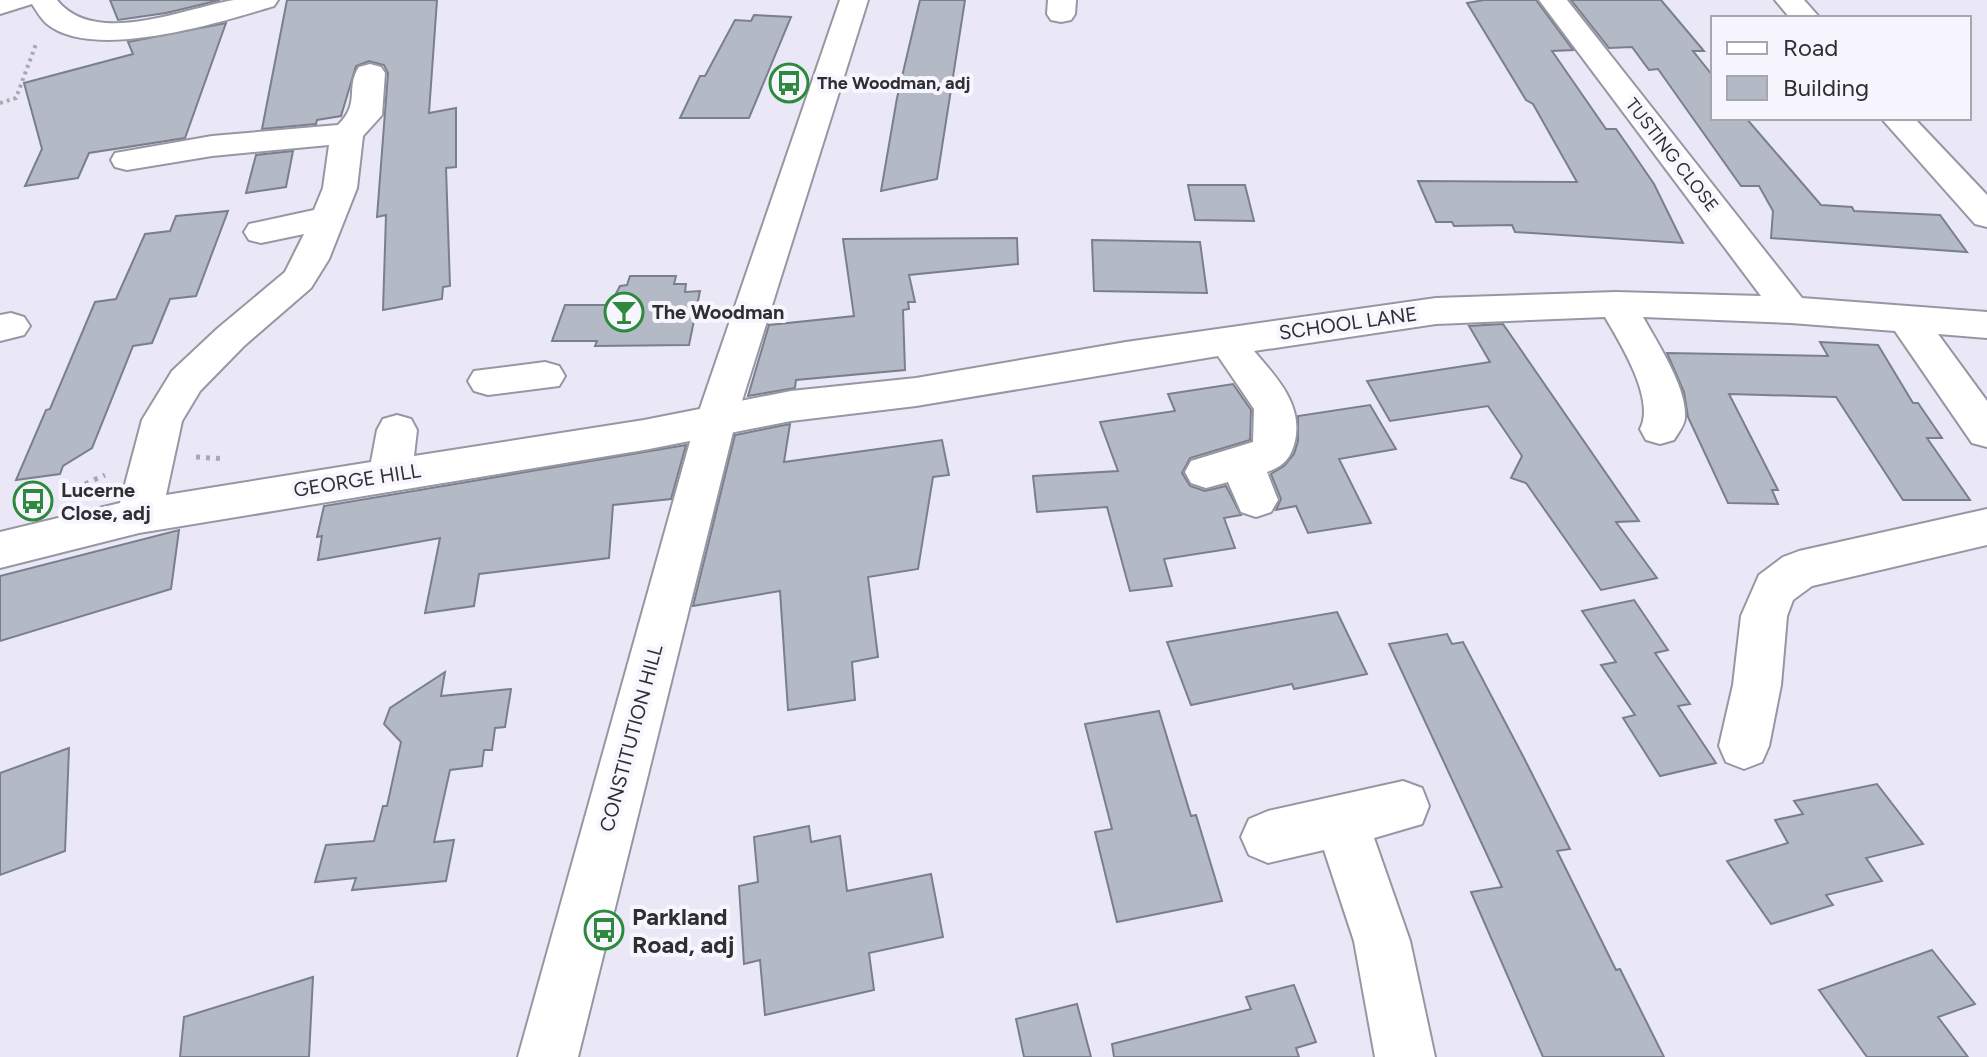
<svg xmlns="http://www.w3.org/2000/svg" width="1987" height="1057" font-family="Figtree,sans-serif">
  <rect width="100%" height="100%" fill="#eae8f6"/>
  <g fill="#b3b9c5" stroke="#7a808b" stroke-width="2">
    <polygon points="110,0 220,0 166,13 118,20"/>
    <polygon points="287,0 437,0 429,113 456,108 456,167 446,168 450,286 443,287 442,299 383,310 386,215 377,217 388,73 384,65 369,61 356,66 341,116 317,120 316,124 262,129"/>
    <polygon points="920,0 965,0 937,179 881,191 897,98"/>
    <polygon points="1484,0 1536,0 1573,50 1552,51 1606,129 1616,129 1628,146 1654,184 1683,243 1515,232 1512,225 1454,226 1452,222 1436,222 1418,181 1577,182 1533,104 1526,100 1467,3"/>
    <polygon points="1571,0 1661,0 1704,51 1693,51 1713,76 1713,118 1746,118 1821,205 1852,207 1854,211 1940,215 1967,252 1771,238 1773,211 1759,186 1741,186 1658,69 1649,70 1632,47 1609,48"/>
    <polygon points="754,15 791,17 749,118 680,118 700,76 705,76 735,20 751,21"/>
    <polygon points="226,23 185,138 89,153 78,178 25,186 42,149 24,83 133,54 128,42"/>
    <polygon points="293,151 286,187 246,193 256,155"/>
    <polygon points="1188,185 1245,185 1254,221 1195,220"/>
    <polygon points="228,211 196,296 170,299 152,343 133,346 92,448 63,466 60,474 16,480 46,410 50,409 95,302 116,299 145,234 170,231 176,216"/>
    <polygon points="1017,238 1018,264 909,275 915,302 908,302 909,309 903,310 905,370 796,380 795,388 748,396 769,325 854,316 843,239"/>
    <polygon points="1092,240 1200,242 1207,293 1094,291"/>
    <polygon points="630,276 676,276 674,284 686,284 685,292 700,291 689,345 595,346 597,341 552,341 565,305 610,305 620,286 627,285"/>
    <polygon points="1503,324 1639,521 1616,522 1657,578 1601,590 1526,483 1511,478 1522,456 1488,406 1390,421 1367,381 1490,362 1469,326"/>
    <polygon points="1820,342 1878,345 1913,403 1918,403 1942,438 1927,438 1970,500 1903,500 1836,397 1729,394 1778,490 1772,490 1778,504 1728,503 1688,417 1684,392 1667,353 1828,356"/>
    <polygon points="1233,384 1251,410 1250,440 1190,458 1182,473 1190,486 1205,491 1226,486 1241,515 1224,518 1235,548 1164,559 1172,586 1130,591 1107,507 1037,512 1033,476 1118,471 1100,422 1175,411 1168,394"/>
    <polygon points="1370,405 1396,449 1339,459 1371,523 1308,533 1296,506 1276,510 1281,499 1271,474 1284,466 1294,454 1298,441 1298,416"/>
    <polygon points="790,424 784,462 942,440 949,475 933,477 918,569 868,577 878,657 852,662 855,700 788,710 780,591 693,606 735,435"/>
    <polygon points="686,445 671,499 613,505 609,558 479,574 474,606 425,613 440,538 318,560 322,536 317,537 324,506"/>
    <polygon points="179,530 171,589 0,641 0,576"/>
    <polygon points="1634,600 1668,650 1655,653 1690,704 1678,706 1716,763 1660,776 1623,718 1635,715 1601,665 1616,662 1582,611"/>
    <polygon points="1337,612 1367,674 1294,689 1292,684 1191,705 1167,642"/>
    <polygon points="1447,634 1452,644 1463,642 1524,758 1570,849 1557,851 1616,970 1620,969 1664,1057 1543,1057 1471,892 1502,887 1389,644"/>
    <polygon points="445,672 441,696 511,689 505,727 495,728 492,750 484,750 482,766 450,770 434,842 454,840 446,881 352,890 356,878 315,882 326,845 374,841 383,806 387,806 401,742 384,724 390,708"/>
    <polygon points="1159,711 1191,816 1196,815 1222,901 1117,922 1095,832 1112,829 1085,724"/>
    <polygon points="69,748 65,851 0,875 0,773"/>
    <polygon points="1877,784 1923,844 1866,858 1882,881 1826,895 1833,905 1771,924 1727,861 1788,843 1775,820 1803,814 1794,801"/>
    <polygon points="809,826 811,842 840,836 847,891 931,874 943,937 869,953 874,990 765,1015 760,960 744,964 739,886 758,882 754,837"/>
    <polygon points="1932,950 1975,1004 1938,1017 1968,1057 1867,1057 1819,990"/>
    <polygon points="313,977 309,1057 180,1057 184,1017"/>
    <polygon points="1294,985 1316,1042 1296,1048 1299,1057 1114,1057 1112,1044 1251,1009 1246,997"/>
    <polygon points="1077,1004 1091,1057 1024,1057 1016,1019"/>
  </g>
  <g fill="none" stroke-linecap="round" stroke-linejoin="round">
    <defs>
      <g id="minor">
        <path d="M 0,0 L 57,0 C 95,48 185,8 234,0 C 248,0 264,0 278,0 L 274,6 C 222,22 93,62 47,24 C 41,19 36,10 32,4 L 0,14 Z"/>
        <polygon points="1048,0 1076,0 1075,14 1071,20 1061,22 1051,20 1047,14"/>
        <path d="M 1539,0 L 1567,0 L 1802,298 L 1987,312 L 1987,338 L 1938,334 L 1987,401 L 1987,447 L 1972,443 L 1895,331 L 1791,323 L 1643,317 C 1657,342 1687,388 1685,417 C 1685,425 1678,433 1674,440 L 1660,444 L 1646,440 L 1640,429 C 1656,400 1620,343 1605,317 L 1436,324 L 1254,351 C 1276,377 1303,404 1295,441 C 1291,458 1284,466 1267,472 L 1278,500 L 1271,512 L 1256,517 L 1241,512 L 1228,482 L 1206,488 L 1191,483 L 1185,472 L 1191,461 L 1253,442 L 1254,409 L 1218,356 L 916,406 L 791,421 L 644,450 L 139,533 L 0,568 L 0,532 L 120,503 L 142,420 L 172,371 L 218,328 L 285,272 L 304,234 L 261,243 L 249,240 L 244,232 L 249,224 L 314,210 L 323,188 L 329,145 L 212,156 L 127,170 L 115,167 L 111,160 L 115,153 L 212,136 L 338,125 C 361,103 345,88 359,67 L 370,64 L 381,67 L 385,73 L 382,115 L 363,136 L 357,188 L 329,259 L 311,288 L 244,346 L 200,391 L 182,421 L 166,495 L 371,462 L 377,430 L 383,419 L 397,415 L 411,419 L 417,430 L 414,456 L 644,420 L 791,391 L 916,378 L 1126,342 L 1436,298 L 1616,292 L 1761,296 Z"/>
        <polygon points="1775,0 1804,0 1820,18 1790,18"/>
        <polygon points="1881,118 1914,118 1987,195 1987,227 1975,224"/>
        <polygon points="11,313 24,317 30,326 24,335 0,341 0,315"/>
        <polygon points="545,362 559,366 565,376 559,386 488,395 474,391 468,381 474,371"/>
        <polygon points="1987,509 1987,545 1812,586 1793,600 1787,616 1781,685 1769,746 1762,762 1744,769 1726,762 1719,746 1733,685 1741,616 1759,575 1783,557 1799,551"/>
        <polygon points="1403,781 1422,788 1429,806 1422,824 1374,838 1410,941 1435,1057 1375,1057 1354,941 1324,850 1268,863 1249,855 1241,837 1249,819 1268,811"/>
      </g>
      <polygon id="major" points="840,0 868,0 736,420 578,1057 518,1057 696,420"/>
    </defs>
    <use href="#minor" stroke="#9796a2" stroke-width="4"/>
    <use href="#major" stroke="#9796a2" stroke-width="4"/>
    <polyline stroke="#aaa8b3" stroke-width="4" stroke-dasharray="3 4" stroke-linecap="butt" points="0,103 16,98 36,44"/>
    <g stroke="#aaa8b3" stroke-width="5" stroke-dasharray="4 6" stroke-linecap="butt">
      <polyline points="196,457 226,459"/>
      <polyline points="85,484 105,475"/>
    </g>
    <use href="#minor" fill="#fff" fill-rule="evenodd"/>
    <use href="#major" fill="#fff" fill-rule="evenodd"/>
  </g>
  <defs>
    <symbol id="bus-ring" viewBox="-11 -11 22 22"><circle r="9.5" fill="#f7f6fe" stroke="#2d8a3c" stroke-width="1.5"/><path d="M-5-6H5V4H4V6H2V4H-2V6H-4V4H-5ZM-3.5-4V0h7V-4ZM-3.5 1.2v1.5H-2V1.2ZM2 1.2v1.5H3.5V1.2Z" fill="#2d8a3c"/></symbol>
    <symbol id="bar-ring" viewBox="-11 -11 22 22"><circle r="9.5" fill="#f7f6fe" stroke="#2d8a3c" stroke-width="1.5"/><path d="M-6-5H6L.8 .8V4.5H3.5V6h-7V4.5H-.8V.8Z" fill="#2d8a3c"/></symbol>
  </defs>
  <g fill-rule="evenodd">
    <use href="#bus-ring" x="767" y="61" width="44" height="44"/>
    <use href="#bar-ring" x="602" y="290" width="44" height="44"/>
    <use href="#bus-ring" x="11" y="479" width="44" height="44"/>
    <use href="#bus-ring" x="582" y="908" width="44" height="44"/>
  </g>
  <g text-anchor="middle" dominant-baseline="central" stroke-width="8" stroke-linejoin="round" paint-order="stroke">
    <g font-size="18" font-weight="bold" fill="#2f2e33" stroke="#f7f6fe" text-anchor="start">
      <text x="817" y="83">The Woodman, adj</text>
    </g>
    <g font-size="18" fill="#2f2e33" stroke="#f7f6fe">
      <text transform="translate(1672 155) rotate(52)">TUSTING CLOSE</text>
    </g>
    <g font-size="20" font-weight="bold" fill="#2f2e33" stroke="#f7f6fe" text-anchor="start">
      <text x="652" y="312">The Woodman</text>
      <text x="61" y="490">Lucerne<tspan x="61" dy="23">Close, adj</tspan></text>
    </g>
    <g font-size="20" fill="#2f2e33" stroke="#f7f6fe">
      <text transform="translate(1348 323) rotate(-8)">SCHOOL LANE</text>
      <text transform="translate(357 480) rotate(-9)">GEORGE HILL</text>
      <text transform="translate(631 738) rotate(-75)">CONSTITUTION HILL</text>
    </g>
    <g font-size="24" font-weight="bold" fill="#2f2e33" stroke="#f7f6fe" text-anchor="start">
      <text x="632" y="916">Parkland<tspan x="632" dy="28">Road, adj</tspan></text>
    </g>
  </g>
  <rect x="1711" y="16" width="260" height="104" fill="#f7f6fe" stroke="#a7a6ad" stroke-width="2"/>
  <rect x="1727" y="42" width="40" height="12" fill="#ffffff" stroke="#a7a6ad" stroke-width="2"/>
  <text x="1783" y="56" font-size="24" fill="#2f2e33">Road</text>
  <rect x="1727" y="76" width="40" height="24" fill="#b3b9c5" stroke="#a7a6ad" stroke-width="2"/>
  <text x="1783" y="96" font-size="24" fill="#2f2e33">Building</text>
</svg>
